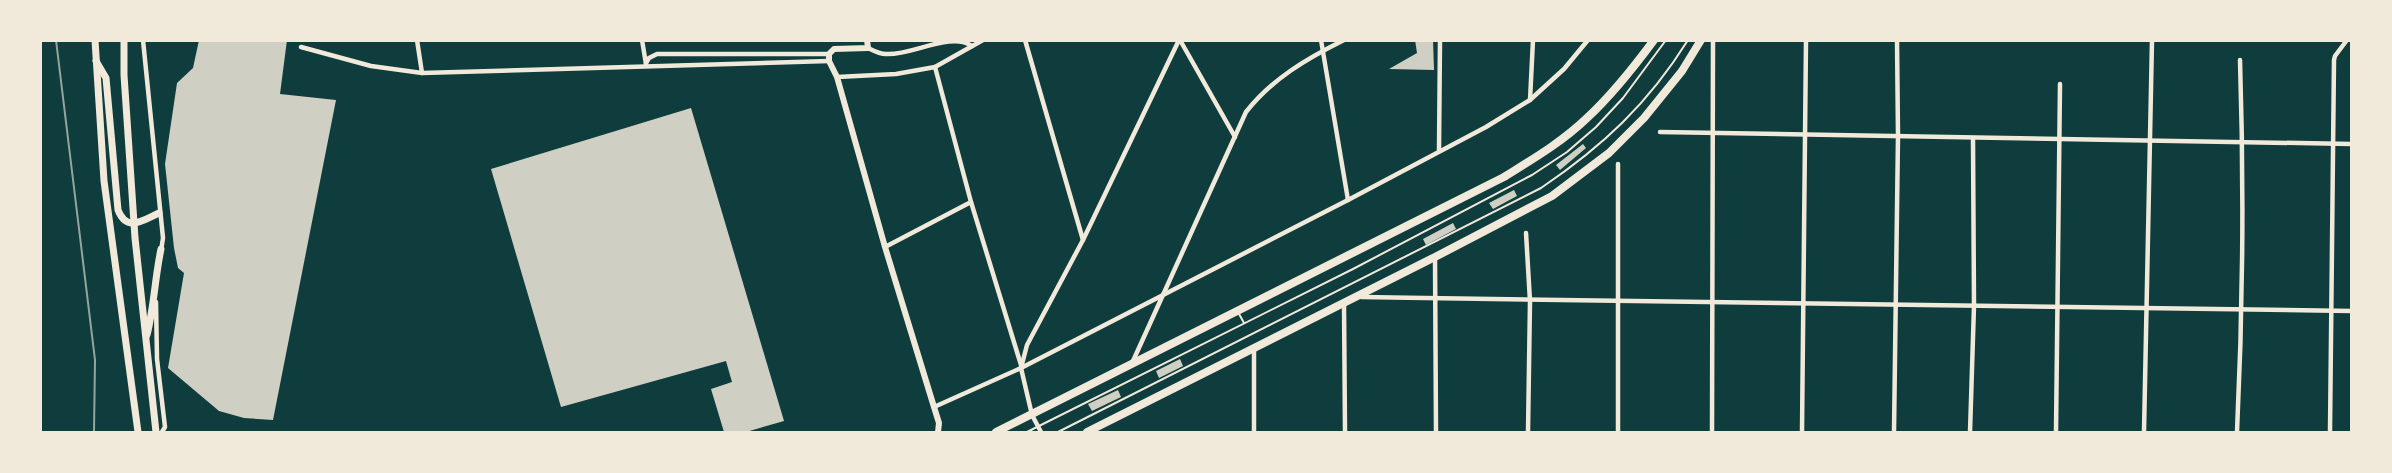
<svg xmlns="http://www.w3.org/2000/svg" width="2392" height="473" font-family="'PT Sans Narrow',sans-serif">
  <rect width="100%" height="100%" fill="#0f3d3e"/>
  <g fill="#cfcfc3">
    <polygon points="199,40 287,40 280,94 336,100 273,420 244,418 219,411 168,368 184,273 178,268 174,248 165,164 177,83 193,68"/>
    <polygon points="1415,40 1433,40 1434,70 1389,69 1417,53"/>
    <polygon points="691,108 784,421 746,432 724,432 711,389 732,382 726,361 561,407 491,169"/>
    <polygon points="1583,144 1586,148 1560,170 1556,165"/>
    <polygon points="1514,190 1517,196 1493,209 1489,203"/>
    <polygon points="1453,223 1456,229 1426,245 1423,239"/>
    <polygon points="1180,359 1183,366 1159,378 1156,371"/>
    <polygon points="1118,390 1121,397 1092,411 1088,404"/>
  </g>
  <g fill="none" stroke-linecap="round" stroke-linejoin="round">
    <g stroke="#f1e9da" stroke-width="2">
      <polyline points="1238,312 1244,323"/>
      <polyline points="1027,432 1353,269 1532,175 1567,152 1596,127 1623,98 1666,40"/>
      <path d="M 1058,432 L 1541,188 C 1603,146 1648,104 1688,40"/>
    </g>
    <g stroke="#f1e9da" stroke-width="4.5">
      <polyline points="143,40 163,238 161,251"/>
      <polyline points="417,40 422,73"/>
      <polyline points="642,40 646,64"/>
      <polyline points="1025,40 1083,240"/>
      <polyline points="1180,40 1235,137"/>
      <polyline points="1321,40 1348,200"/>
      <polyline points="301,47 371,66 422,73 829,61"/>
      <path d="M 868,48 C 874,51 879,54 886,54 C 911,56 951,31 972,46"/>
      <polyline points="646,63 649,58 657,54 829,54"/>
      <polyline points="935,67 971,202 1021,365"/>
      <polyline points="837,77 896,74 935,67 983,40"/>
      <polyline points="1530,100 1533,40"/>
      <polyline points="1660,132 2352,144"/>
      <polyline points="1439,150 1440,40"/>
      <polyline points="1618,164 1618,432"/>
      <polyline points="1526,233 1530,301 1528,432"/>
      <polyline points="885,247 971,202"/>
      <polyline points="1435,257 1436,432"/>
      <path d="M 1361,297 C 1691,303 2021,306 2352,311"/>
      <polyline points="156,302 157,359 165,427 162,432"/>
      <polyline points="1344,303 1345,432"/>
      <polyline points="1254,349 1254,432"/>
      <path d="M 1133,361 L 1246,112 C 1272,79 1306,59 1344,40"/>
      <polyline points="934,407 1021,368 1348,200 1486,127 1530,100 1564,69 1588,40"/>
      <polyline points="1041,432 1032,415 1021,368 1027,345 1083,240 1179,40"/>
      <polyline points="1712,432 1713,40"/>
      <polyline points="1802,432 1806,40"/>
      <polyline points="1894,432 1898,136 1897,40"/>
      <polyline points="1970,432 1974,306 1973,138"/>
      <polyline points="2056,432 2060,84"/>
      <polyline points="2144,432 2152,40"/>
      <path d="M 2237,432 C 2243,308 2244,185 2240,60"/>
      <polyline points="2330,432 2334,60 2335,56 2347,40"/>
    </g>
    <polyline stroke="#f1e9da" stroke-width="6" points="867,40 868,48 834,49 829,54 829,61 837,77 885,247 934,407 939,423 938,432"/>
    <g stroke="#f1e9da" stroke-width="7">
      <polyline points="95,40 104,181 138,432"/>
      <polyline points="124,40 124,75 135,238 156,432"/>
      <path d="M 96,61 L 106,78 L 118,210 C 127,233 143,220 159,213"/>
      <path d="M 147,335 C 154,307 155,277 161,249"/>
    </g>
    <g stroke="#f1e9da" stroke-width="8">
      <path d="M 996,432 L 1504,177 C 1533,159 1562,142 1587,118 C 1612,95 1634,67 1654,40"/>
      <polyline points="1087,432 1435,257 1552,196 1609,153 1644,118 1682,71 1701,40"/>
    </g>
    <polyline stroke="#97a49c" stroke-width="2" points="56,40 95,360 94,432"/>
  </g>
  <rect width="2392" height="473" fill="none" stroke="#f1e9da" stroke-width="84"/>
</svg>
